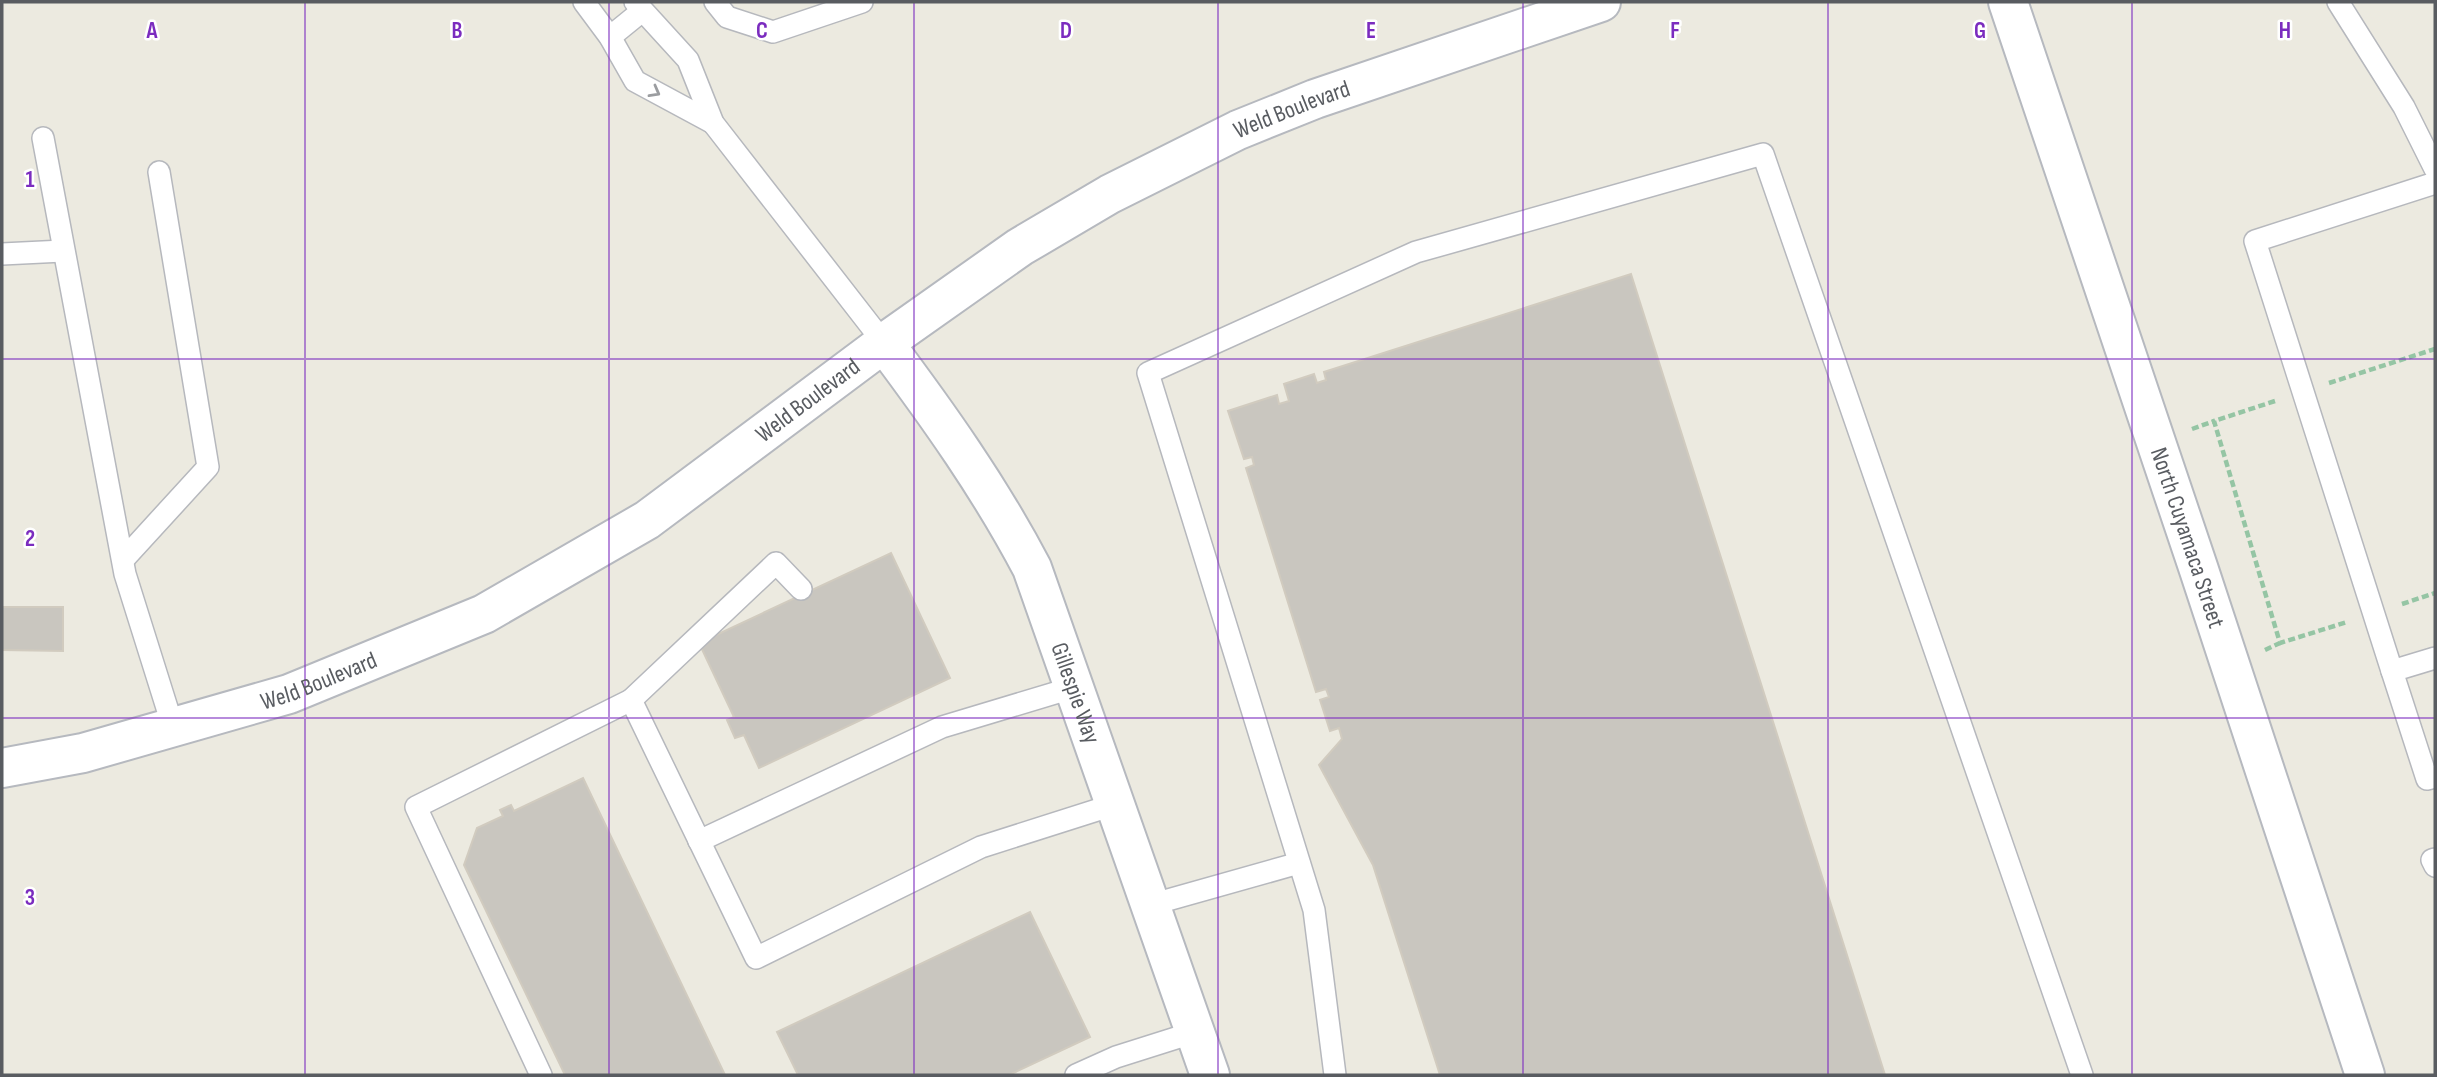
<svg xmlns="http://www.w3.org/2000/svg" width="2437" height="1077" font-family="'Sofia Sans Condensed',sans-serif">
  <rect width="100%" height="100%" fill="#eceae0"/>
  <g fill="#c9c6bf" stroke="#d1cbbf" stroke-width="2">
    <polygon points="1631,274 1885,1075 1440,1075 1373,865 1319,765 1342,739 1339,728 1330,731 1320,700 1329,697 1326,689 1316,692 1246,468 1254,465 1252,457 1244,459 1228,411 1277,395 1279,404 1289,401 1284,384 1314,374 1317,383 1326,380 1324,372"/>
    <polygon points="891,553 950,678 759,768 744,735 735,738 727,720 734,717 699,643"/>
    <polygon points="2,607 63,607 63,651 2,650"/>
    <polygon points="583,778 725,1075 565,1075 464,865 477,828 503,816 500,810 511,805 514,811"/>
    <polygon points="1030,912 1090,1037 1009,1075 798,1075 777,1032"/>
  </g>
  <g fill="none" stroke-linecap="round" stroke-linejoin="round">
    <defs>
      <g id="lane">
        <polyline points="584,2 610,37 635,81 713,123"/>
        <polyline points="635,2 688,60 713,123 884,343"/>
        <polyline points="715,2 727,17 773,32 862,2"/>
        <polyline points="2338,2 2404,107 2435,169"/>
        <polyline points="610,37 642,11"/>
        <polyline points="43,138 125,574 173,727"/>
        <polyline points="2,254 63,251"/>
        <polyline points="123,560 208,467 159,172"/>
        <polyline points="2435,658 2392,671 2427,779 2435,777"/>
        <polyline points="2392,671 2255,241 2435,183"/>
        <polyline points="631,700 776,563 801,589"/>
        <polyline points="699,841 942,727 1075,687"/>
        <polyline points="2435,859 2432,860 2435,866"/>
        <polyline points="1150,905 1299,863"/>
        <polyline points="541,1075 416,807 631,700 756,958 981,847 1116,804"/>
        <polyline points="1076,1075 1116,1057 1195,1032"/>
        <polyline points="1335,1075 1314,910 1148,373 1416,252 1763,154 2082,1075"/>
      </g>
      <g id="secondary">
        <path id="s1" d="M 2008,2 L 2199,570 L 2365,1075"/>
        <path id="s2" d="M 884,343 C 938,415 990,488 1032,568 L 1210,1075"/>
        <path id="s3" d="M 2,768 L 83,753 L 289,694 L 484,614 L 647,520 L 884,343 L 1020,247 L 1110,194 L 1238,130 L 1315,99 L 1601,2"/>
      </g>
    </defs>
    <use href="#lane" stroke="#b6b8bd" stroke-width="24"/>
    <use href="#secondary" stroke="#b6b9bf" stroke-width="42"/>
    <g stroke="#95c5a4" stroke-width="4.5" stroke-dasharray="7 3.5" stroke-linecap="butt">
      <polyline points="2329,383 2435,349"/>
      <polyline points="2275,401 2214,421 2280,643 2347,622"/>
      <polyline points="2192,429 2214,421"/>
      <polyline points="2402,604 2435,593"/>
      <polyline points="2265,650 2280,643"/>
    </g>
    <use href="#lane" stroke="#fff" stroke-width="21"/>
    <use href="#secondary" stroke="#fff" stroke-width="38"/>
  </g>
  <defs><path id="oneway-chevron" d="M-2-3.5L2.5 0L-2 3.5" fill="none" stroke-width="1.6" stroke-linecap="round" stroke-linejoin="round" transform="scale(1.75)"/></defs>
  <use stroke="#9b9da0" href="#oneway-chevron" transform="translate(655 92) rotate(29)"/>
  <path fill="none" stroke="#7b2cbf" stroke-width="2" stroke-opacity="0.55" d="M 305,2 L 305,1075M 609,2 L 609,1075M 914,2 L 914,1075M 1218,2 L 1218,1075M 1523,2 L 1523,1075M 1828,2 L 1828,1075M 2132,2 L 2132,1075M 2,359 L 2435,359M 2,718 L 2435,718"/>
  <g text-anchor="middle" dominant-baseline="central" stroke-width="5" stroke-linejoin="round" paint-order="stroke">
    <g font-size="24" fill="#595c61" stroke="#fff">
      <text stroke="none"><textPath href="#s3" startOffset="1463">Weld Boulevard</textPath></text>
      <text stroke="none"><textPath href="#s3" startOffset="896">Weld Boulevard</textPath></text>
      <text stroke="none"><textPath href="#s1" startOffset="565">North Cuyamaca Street</textPath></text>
      <text stroke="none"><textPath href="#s3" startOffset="329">Weld Boulevard</textPath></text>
      <text stroke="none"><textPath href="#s2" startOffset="402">Gillespie Way</textPath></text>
    </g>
  </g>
  <g font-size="23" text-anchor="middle" font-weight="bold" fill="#7b2cbf" stroke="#fff" stroke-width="5" stroke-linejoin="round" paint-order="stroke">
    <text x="152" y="38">A</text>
    <text x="457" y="38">B</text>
    <text x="762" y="38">C</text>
    <text x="1066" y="38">D</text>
    <text x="1371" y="38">E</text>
    <text x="1675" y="38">F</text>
    <text x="1980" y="38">G</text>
    <text x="2285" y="38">H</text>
    <text x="30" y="187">1</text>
    <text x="30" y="546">2</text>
    <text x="30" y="905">3</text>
  </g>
  <rect width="2437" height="1077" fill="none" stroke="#595c61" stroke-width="7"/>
</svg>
